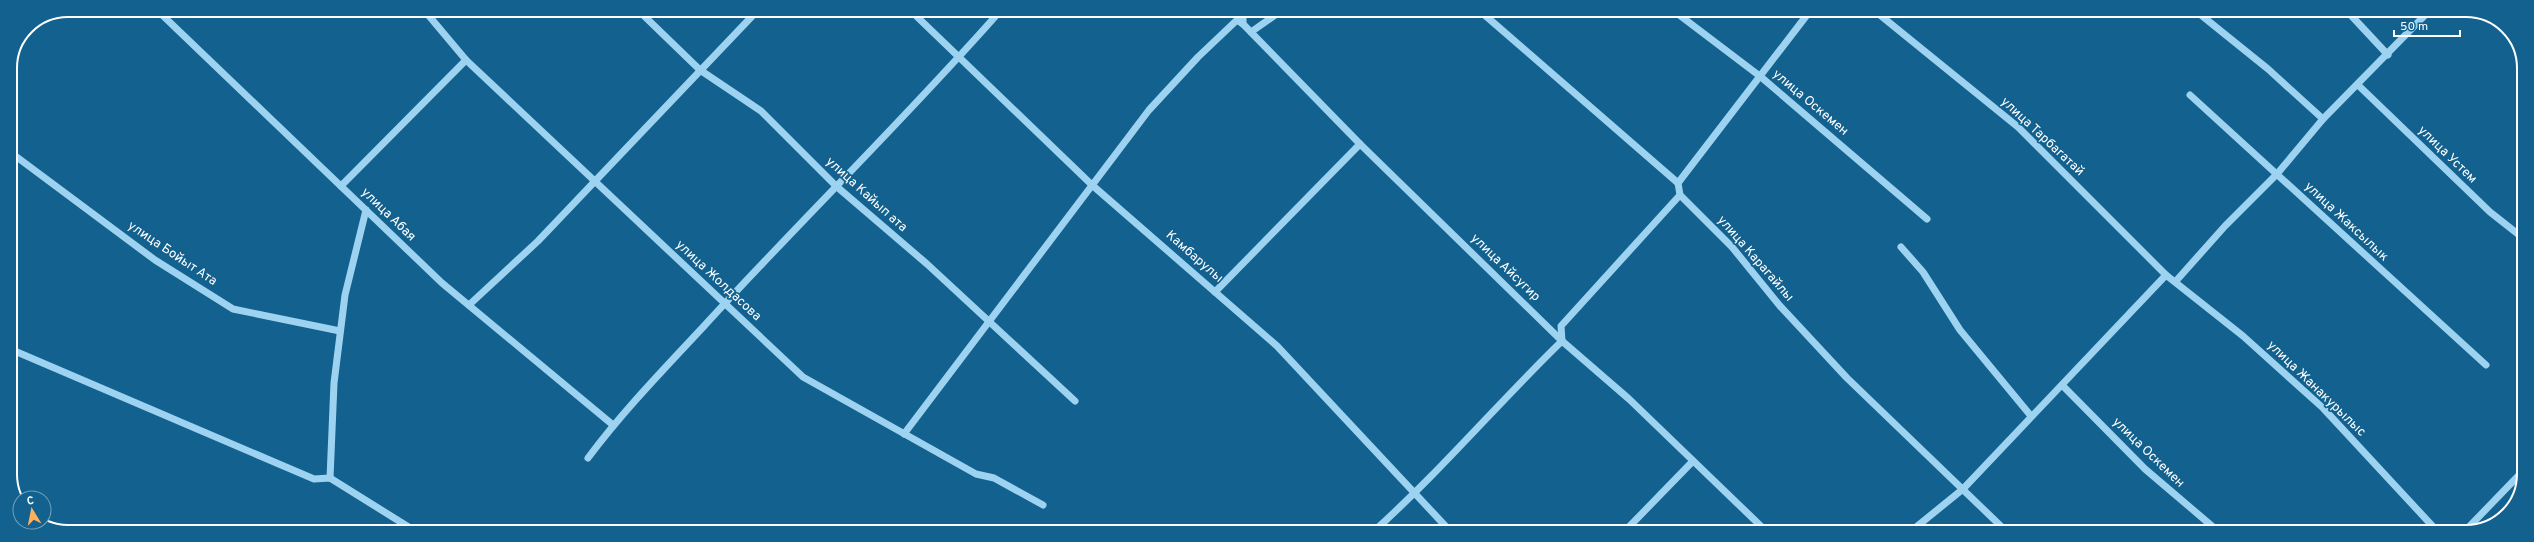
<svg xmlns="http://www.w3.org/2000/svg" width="2534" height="542" font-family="Overpass,sans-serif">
  <rect width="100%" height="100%" fill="#13618e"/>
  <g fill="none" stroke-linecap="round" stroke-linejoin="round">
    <g stroke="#9dd3f1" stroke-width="7">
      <polyline points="157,10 442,283 613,425"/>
      <polyline points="424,10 466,60 803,377 976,474 994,478 1043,505"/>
      <polyline points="638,10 700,70 761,111 836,186 927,264 1075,401"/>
      <polyline points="910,10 1092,185 1277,346 1451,532"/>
      <polyline points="1243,11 1243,24 1360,144 1562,341 1629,399 1767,532"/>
      <polyline points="1480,11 1678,183 1680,195 1732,247 1780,306 1847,378 2007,532"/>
      <polyline points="1674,11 1761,77 1927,219"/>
      <polyline points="1875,11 2018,127 2166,275 2243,336 2323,408 2438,532"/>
      <polyline points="2196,11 2268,69 2323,119"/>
      <polyline points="2347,11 2388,55"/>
      <polyline points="1251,32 1281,11"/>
      <polyline points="2358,85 2490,212 2523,238"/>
      <polyline points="2190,95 2486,365"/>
      <polyline points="10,152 155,260 233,309 340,331"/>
      <polyline points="1678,183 1810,11"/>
      <polyline points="341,186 466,60"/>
      <polyline points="1901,247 1923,272 1960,330 2031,416"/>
      <polyline points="2176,281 2225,226 2277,174 2323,119 2429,11"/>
      <polyline points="1215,292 1360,144"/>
      <polyline points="469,305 538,241 758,10"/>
      <polyline points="10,349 314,479 330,478 415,531"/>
      <polyline points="2063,386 2145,469 2219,532"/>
      <polyline points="904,434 1149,110 1198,57 1237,20 1243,24"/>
      <path d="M 588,458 C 623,411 665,368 705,325 C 802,219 906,118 1001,10"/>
      <polyline points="330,478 334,383 345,295 366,210"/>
      <path d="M 1373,532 C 1440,472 1498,403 1562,341 L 1561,326 L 1680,195"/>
      <polyline points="1624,532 1693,461"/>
      <polyline points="1910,532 1963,489 2166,275"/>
      <polyline points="2464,532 2523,471"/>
    </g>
  </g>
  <g text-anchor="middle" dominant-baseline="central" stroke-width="3.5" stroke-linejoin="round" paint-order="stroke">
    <g font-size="13" fill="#fff" stroke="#13618e">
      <text transform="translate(1810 103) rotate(40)">улица Оскемен</text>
      <text transform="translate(2042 137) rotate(43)">улица Тарбагатай</text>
      <text transform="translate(2447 155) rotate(44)">улица Устем</text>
      <text transform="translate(866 195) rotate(42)">улица Кайып ата</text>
      <text transform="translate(388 215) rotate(44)">улица Абая</text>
      <text transform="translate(2346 222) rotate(43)">улица Жаксылык</text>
      <text transform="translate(172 254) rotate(34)">улица Бойыт Ата</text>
      <text transform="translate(1194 257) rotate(41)">Камбарулы</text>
      <text transform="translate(1755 259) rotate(49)">улица Карагайлы</text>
      <text transform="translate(1505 268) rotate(44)">улица Айсугир</text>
      <text transform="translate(718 281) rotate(43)">улица Жолдасова</text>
      <text transform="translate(2316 389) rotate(44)">улица Жанакурылыс</text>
      <text transform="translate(2148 453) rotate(44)">улица Оскемен</text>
    </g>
  </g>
  <path d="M0 0H2534V542H0ZM68 17H2466A51 51 0 0 1 2517 68V474A51 51 0 0 1 2466 525H68A51 51 0 0 1 17 474V68A51 51 0 0 1 68 17Z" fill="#13618e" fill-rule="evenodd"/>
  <path fill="none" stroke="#fff" stroke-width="2" d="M68 17H2466A51 51 0 0 1 2517 68V474A51 51 0 0 1 2466 525H68A51 51 0 0 1 17 474V68A51 51 0 0 1 68 17Z"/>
  <g transform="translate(32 510) rotate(350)"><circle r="19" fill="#13618e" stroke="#71a0bb"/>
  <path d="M0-3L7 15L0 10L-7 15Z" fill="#ffb05d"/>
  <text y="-6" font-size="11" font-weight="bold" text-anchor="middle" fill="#ffffff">С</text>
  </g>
  <path d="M2394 30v6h66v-6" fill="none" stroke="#ffffff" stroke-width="2"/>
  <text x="2400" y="30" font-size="12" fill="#ffffff" stroke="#13618e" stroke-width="3" paint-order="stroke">50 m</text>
</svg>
